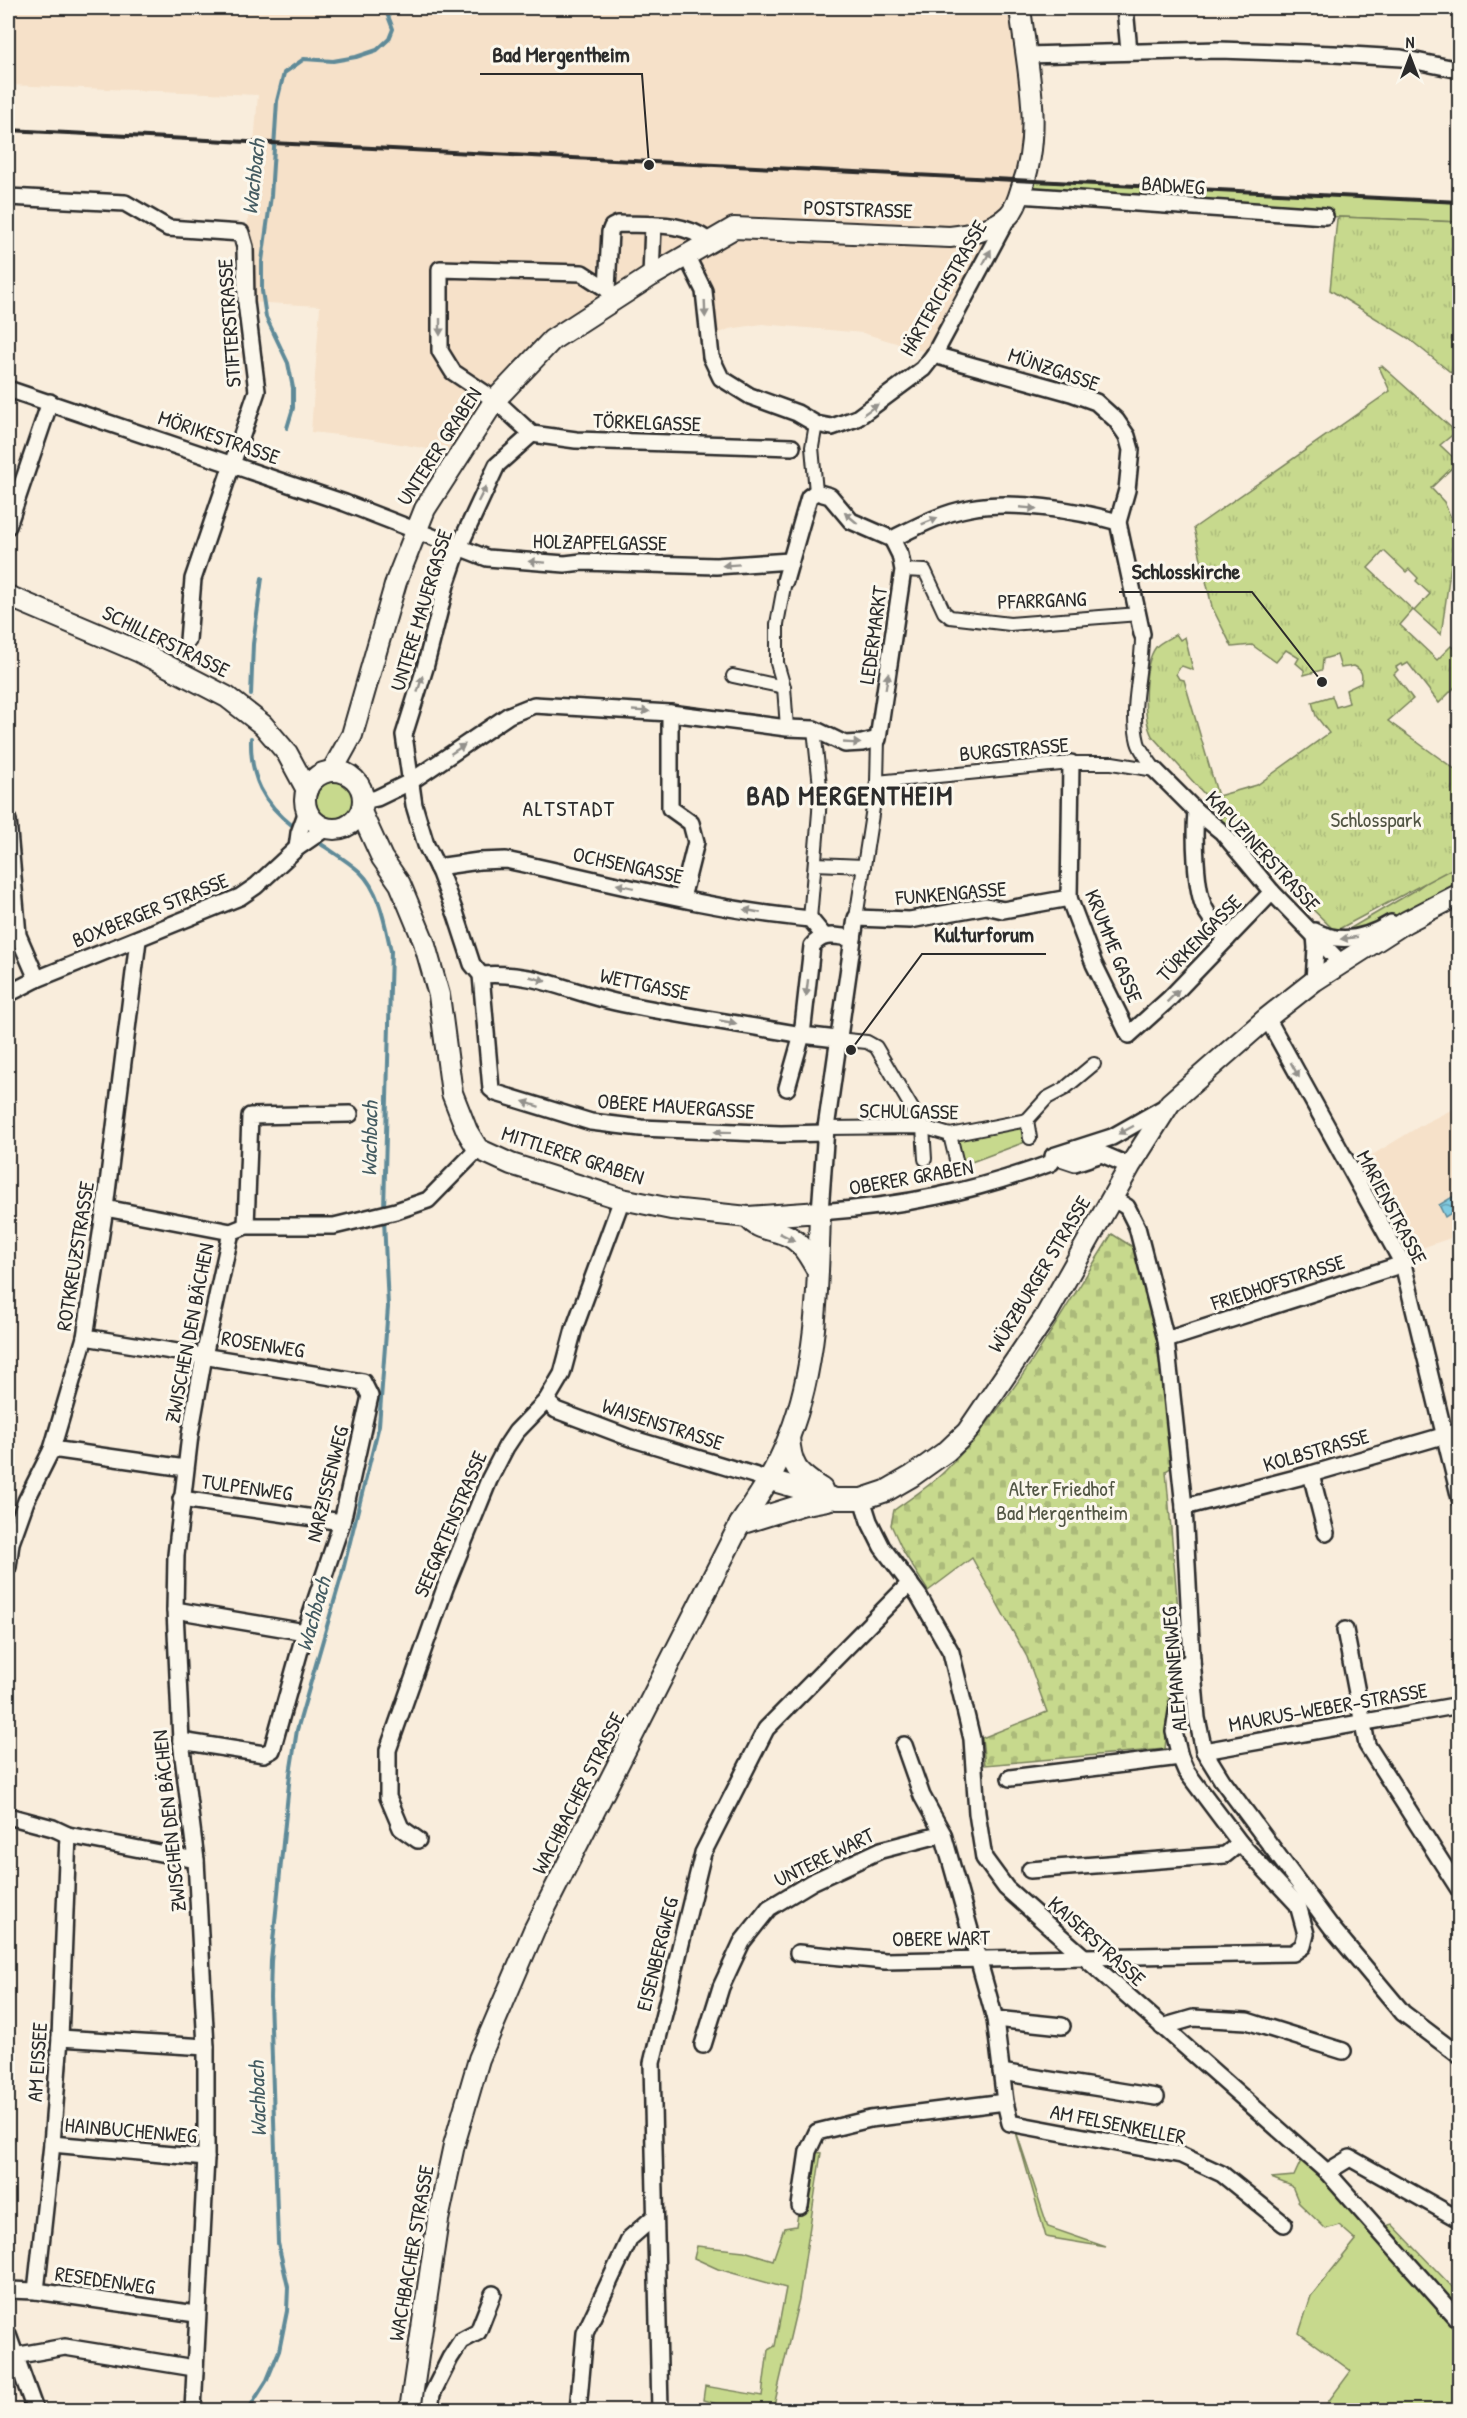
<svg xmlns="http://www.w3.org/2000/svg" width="1467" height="2418" font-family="'Patrick Hand',sans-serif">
  <defs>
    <pattern id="cemetery-stones" width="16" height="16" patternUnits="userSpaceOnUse" patternTransform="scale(1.5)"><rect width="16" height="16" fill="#c7d98d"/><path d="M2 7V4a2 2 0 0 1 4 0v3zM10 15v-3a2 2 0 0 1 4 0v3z" fill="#abba7a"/></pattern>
    <pattern id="park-tufts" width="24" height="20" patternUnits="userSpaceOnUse" patternTransform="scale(1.5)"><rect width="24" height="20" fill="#c7d98d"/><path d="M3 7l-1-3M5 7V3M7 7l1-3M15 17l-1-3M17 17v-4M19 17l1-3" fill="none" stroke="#abba7a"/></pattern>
    <pattern id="water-waves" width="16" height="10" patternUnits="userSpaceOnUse" patternTransform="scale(1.5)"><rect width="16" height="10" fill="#80cae0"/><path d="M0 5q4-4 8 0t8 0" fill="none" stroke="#69a4b6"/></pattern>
  </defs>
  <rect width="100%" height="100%" fill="#f9eddc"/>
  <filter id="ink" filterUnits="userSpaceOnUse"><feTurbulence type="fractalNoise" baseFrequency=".0167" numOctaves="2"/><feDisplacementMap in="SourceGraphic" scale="12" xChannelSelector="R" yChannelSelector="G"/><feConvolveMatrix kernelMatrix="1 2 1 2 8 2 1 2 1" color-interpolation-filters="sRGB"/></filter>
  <g filter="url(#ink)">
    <g fill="#f6e1c9">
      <polygon points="8,8 1022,8 1027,112 1016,186 929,353 863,333 762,324 729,329 707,339 705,314 686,255 552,340 445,452 366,438 311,432 320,306 249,302 247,231 258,95 8,85"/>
      <polygon points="1459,1106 1459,1235 1399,1256 1349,1169 1425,1123"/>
    </g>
    <g fill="#c7d98d" stroke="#79825c" stroke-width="1.5">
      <polygon points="1025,180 1459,202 1459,222 1340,217 1019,195"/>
      <circle cx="335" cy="800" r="19"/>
      <polygon points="1459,858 1459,889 1385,927 1339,935 1414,891"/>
      <polygon points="1023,1122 1028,1141 966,1164 955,1141"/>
      <polygon points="1014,2125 1048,2227 1106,2247 1046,2237"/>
      <polygon points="808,2151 821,2153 799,2299 773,2410 737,2410 703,2400 705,2386 762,2396 768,2350 775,2346 786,2288 718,2269 694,2258 697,2246 744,2251 773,2260 784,2228 796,2226"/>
      <polygon points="1305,2152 1377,2229 1392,2224 1459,2294 1459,2410 1322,2410 1351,2371 1299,2333 1311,2296 1356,2240 1339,2225 1326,2229 1299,2203 1292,2186 1271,2178 1294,2176"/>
    </g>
    <path fill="url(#cemetery-stones)" stroke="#79825c" stroke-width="1.5" d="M 1112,1234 L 1136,1249 L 1163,1362 L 1172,1467 L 1166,1471 L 1182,1656 L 1167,1730 L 1165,1749 L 985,1765 L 982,1738 L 1047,1712 L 1027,1657 L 972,1558 L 928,1591 L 904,1553 L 891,1525 L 894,1510 C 911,1498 930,1486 945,1471 C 1013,1402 1061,1314 1112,1234 Z"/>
    <g fill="url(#park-tufts)" stroke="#79825c" stroke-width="1.5">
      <polygon points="1340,217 1459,222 1459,379 1408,338 1330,290 1337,219"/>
      <path d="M 1382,366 L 1456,432 L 1440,445 L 1458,462 L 1431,488 L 1444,502 L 1456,529 L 1441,635 L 1414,611 L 1430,594 L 1416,581 L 1418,578 L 1409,569 L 1406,572 L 1384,551 L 1368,568 L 1413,610 L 1400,625 L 1437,660 L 1451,646 L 1459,653 L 1459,683 L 1439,703 L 1408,663 L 1403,666 L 1401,664 L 1396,667 L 1398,670 L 1394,674 L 1413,699 L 1388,721 L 1456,770 L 1459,770 L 1459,865 L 1335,931 L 1220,819 L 1224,816 L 1152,736 C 1142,717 1143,664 1156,647 C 1160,642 1170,638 1176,634 L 1180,640 L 1185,637 L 1193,670 L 1182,666 L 1178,669 L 1176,674 L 1179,679 L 1184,680 L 1218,796 L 1257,785 L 1329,733 L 1316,716 L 1312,702 L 1332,696 L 1336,707 L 1349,703 L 1346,690 L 1361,683 C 1363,675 1362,670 1354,666 L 1341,668 L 1337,655 L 1323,659 L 1322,670 L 1304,675 L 1304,670 L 1296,663 L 1299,658 L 1286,650 L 1276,662 L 1252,645 L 1232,647 L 1212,607 L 1194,528 L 1390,391 L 1379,367 Z"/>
    </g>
    <polygon fill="url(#water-waves)" stroke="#5e8a98" stroke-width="1.5" points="1459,1193 1459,1208 1445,1217 1439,1205"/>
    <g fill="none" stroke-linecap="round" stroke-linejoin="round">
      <g stroke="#5e8a98" stroke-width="4">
        <polyline points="287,428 293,408 293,388 288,363 266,317 262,291 262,261 271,196 277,101 284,73 304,59 333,61 356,57 377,50 389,39 393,29 385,8"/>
        <polyline points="251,695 253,644 262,578"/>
        <path d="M 251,738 C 250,778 263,803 294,827"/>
        <path d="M 321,844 C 334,853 348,861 360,872 C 380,891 385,925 391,951 L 384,1209"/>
        <polyline points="248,2410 267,2380 279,2351 287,2311 288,2287 278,2243 270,1997 271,1961 290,1774 297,1730 342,1574 379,1425 388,1307 384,1219"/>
      </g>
      <defs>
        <g id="pedestrian">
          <polyline points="816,492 812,447 816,424"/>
          <polyline points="903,570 925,571 944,612 950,617 1010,624 1139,614"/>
          <polyline points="785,581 777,624 777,663 784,687 787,728"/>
          <path d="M 1142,634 C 1143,669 1129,706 1138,742 C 1140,751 1150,761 1155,770"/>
          <polyline points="733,676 784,687"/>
          <polyline points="877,782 1071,763 1112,763 1155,770"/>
          <polyline points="815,864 864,866"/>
          <polyline points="856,918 877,782 878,739"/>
          <polyline points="810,919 819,812 820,786 814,729"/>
          <polyline points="837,1039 867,1042 876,1047 923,1127 925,1159"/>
          <polyline points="1027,1120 1030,1138"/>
          <polyline points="826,1128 923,1127 950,1135 1027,1120 1047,1098 1064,1089 1094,1064"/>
          <polyline points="950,1135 956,1160"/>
        </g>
        <g id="minor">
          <polyline points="1125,8 1129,51"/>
          <polyline points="1026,55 1219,50 1334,54 1401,58 1460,70"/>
          <polyline points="1019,195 1325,216"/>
          <polyline points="8,197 125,203 168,228 241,233 245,247 246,302 257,391 193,579 188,640"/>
          <polyline points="686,255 704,291 711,357 721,378 750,396 797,413 816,424 832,427 857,418 923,369 934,355 1008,217"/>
          <polyline points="651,276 653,225"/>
          <path d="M 607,289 L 610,232 L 612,227 L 618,224 C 651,225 681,221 709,241"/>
          <polyline points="615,298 607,289 582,273 440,269 440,351 453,372 495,400 532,434 576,440 792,447"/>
          <polyline points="934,355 1071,393 1096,402 1116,420 1127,436 1131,450 1127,490 1118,522 1142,634"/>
          <polyline points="8,389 345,503 487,558 565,564 582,562 716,566 790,561"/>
          <polyline points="532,434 497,465 459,547 446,585 425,668 404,735 414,805 426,845 440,873 456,915 472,964 481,975 491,1089 496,1093 591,1122 641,1128 781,1134 825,1133"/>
          <polyline points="8,526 50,402"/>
          <path d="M 892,539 C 916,527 942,513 970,508 C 1013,500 1076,510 1118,522"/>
          <polyline points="785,581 809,497 816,492 830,496 851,521 892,539"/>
          <polyline points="670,713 670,808 691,823 696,842 682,898"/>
          <polyline points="1071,763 1069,898 1094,964 1129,1035 1170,998 1272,892"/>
          <polyline points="1155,770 1196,811 1222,832 1272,892 1340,962"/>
          <polyline points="363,801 377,798 410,782 509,715 534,705 670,713 787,728 814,729 845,744 862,743 878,739 903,570 900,555 892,539"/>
          <path d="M 1196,811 C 1194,834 1195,889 1205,909 C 1210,919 1220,930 1227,939"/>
          <polyline points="8,820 18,935 37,979"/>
          <polyline points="297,848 299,833 307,811"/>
          <path d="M 437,867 L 479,861 L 506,860 C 604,881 711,910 810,919 L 824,936"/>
          <path d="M 1069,898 L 1003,910 L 986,906 L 910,920 L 856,918 L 826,1128 L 820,1212 C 902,1206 973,1192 1051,1163 L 1054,1156 L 1075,1163 L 1102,1154 L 1130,1166"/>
          <path d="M 1315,931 C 1341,945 1367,938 1391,923"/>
          <path d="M 481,975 C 532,971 567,991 615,1002 C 677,1015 740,1024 802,1035 L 787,1088"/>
          <polyline points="1314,981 1316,948 1315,935"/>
          <polyline points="8,994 37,979 240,897 256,886 297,848 326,828"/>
          <polyline points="1267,1018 1403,1264 1460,1499"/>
          <path d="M 837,1039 L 802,1035 L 812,946 C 824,931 836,937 853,938"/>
          <polyline points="1053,1156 1112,1137 1165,1107"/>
          <polyline points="1112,1198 1127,1207 1137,1227 1166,1340 1184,1507 1192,1660 1197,1718 1204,1751 1222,1780 1332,1928 1403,2013 1460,2056"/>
          <polyline points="105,1208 231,1232 246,1226 334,1226 396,1211 428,1200 478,1149"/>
          <polyline points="246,1226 250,1116 350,1114"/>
          <polyline points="85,1337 363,1382 370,1396 342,1522 305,1632 272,1750 264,1754 181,1741"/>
          <polyline points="1166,1340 1403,1264"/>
          <polyline points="546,1401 556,1410 630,1438 770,1480"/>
          <polyline points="52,1449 185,1468"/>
          <polyline points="1311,1474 1326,1533"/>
          <polyline points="181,1499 342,1522"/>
          <polyline points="862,1499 869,1521 882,1547 919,1596 951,1652 972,1739 977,1813 984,1858 1006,1888 1327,2172 1460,2322"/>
          <polyline points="1184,1507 1311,1474 1460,1431"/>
          <polyline points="8,1567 11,1543 26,1501 52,1449 85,1337 105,1208 138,940"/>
          <polyline points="175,1610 305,1632"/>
          <polyline points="1345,1630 1367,1745 1460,1891"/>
          <polyline points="904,1745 922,1796 943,1834 995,2019 1005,2102 1010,2123 1181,2155 1222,2174 1284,2224"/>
          <polyline points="1204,1751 1460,1705"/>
          <polyline points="1010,1778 1180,1757"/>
          <polyline points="8,1816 53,1828 68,1835 196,1860"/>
          <polyline points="418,1840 401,1828 388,1797 388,1750 445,1588 489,1480 506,1447 516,1432 546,1401 562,1374 574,1329 622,1199"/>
          <polyline points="1030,1870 1225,1855 1240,1843"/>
          <polyline points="798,1953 885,1961 1293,1953 1303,1946 1306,1934 1298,1905 1240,1843 1186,1771 1180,1757 1174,1732 1184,1665 1192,1660"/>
          <polyline points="995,2019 1062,2026"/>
          <polyline points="1162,2027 1193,2018 1247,2021 1343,2051"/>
          <polyline points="60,2038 206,2047"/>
          <polyline points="703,2045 721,1987 742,1942 769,1908 812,1882 881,1850 943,1834"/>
          <polyline points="1001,2072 1156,2097"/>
          <polyline points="52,2144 206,2158"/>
          <polyline points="1327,2172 1350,2158 1460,2220"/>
          <polyline points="800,2206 808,2151 817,2132 870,2119 1005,2102"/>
          <polyline points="8,2290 36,2291 196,2314"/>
          <polyline points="36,2291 52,2144 60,2038 68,1835"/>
          <polyline points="8,2335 35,2410"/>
          <polyline points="14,2356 65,2347 194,2368"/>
          <polyline points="193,2410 206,2158 206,2047 196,1860 181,1741 175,1610 176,1555 190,1435 204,1356 231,1232"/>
          <polyline points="430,2410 432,2394 450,2358 461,2341 478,2332 493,2294"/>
          <polyline points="578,2410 585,2333 630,2238 654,2217"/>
          <polyline points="660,2410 652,2063 703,1853 766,1729 910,1583"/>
        </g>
        <g id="tertiary">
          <polyline points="8,596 140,652 227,697 263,725 287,753 307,790"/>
          <circle cx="334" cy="800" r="29"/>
          <path d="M 332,771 L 352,735 L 396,582 L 425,509 L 495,400 L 552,340 L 651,276 L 734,228 L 950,237 C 969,235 995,229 1009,215 C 1015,209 1019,197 1021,190 C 1044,131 1027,68 1020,8"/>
          <path d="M 361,812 L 382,858 L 400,884 L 424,942 L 439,995 L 452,1093 L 467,1131 L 478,1149 L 511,1164 L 622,1199 L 671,1209 L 748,1217 L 820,1212 C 818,1287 817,1367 789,1437 C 777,1469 759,1496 740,1524 L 534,1930 L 479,2059 L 454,2145 L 438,2220 L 410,2410"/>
          <path d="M 748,1217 C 758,1232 775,1228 790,1237 C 803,1244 810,1258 817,1270"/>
          <path d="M 789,1437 C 791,1467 797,1473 822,1489"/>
          <polyline points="770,1480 836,1499 862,1499 886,1491 912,1476 947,1451 967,1432 1045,1317 1130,1166 1170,1103 1267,1018 1314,981 1406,922 1460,894"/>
          <polyline points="740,1524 801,1505 828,1500"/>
        </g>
      </defs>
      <use href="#pedestrian" stroke="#2b2b2b" stroke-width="16"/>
      <use href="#minor" stroke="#2b2b2b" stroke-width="20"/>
      <use href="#tertiary" stroke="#2b2b2b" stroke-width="24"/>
      <use href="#pedestrian" stroke="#fbf7ec" stroke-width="12"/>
      <use href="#minor" stroke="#fbf7ec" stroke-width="15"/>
      <use href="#tertiary" stroke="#fbf7ec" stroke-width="20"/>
      <polyline stroke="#2b2b2b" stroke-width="4" points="8,130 1460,202"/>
    </g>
    <defs><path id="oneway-solid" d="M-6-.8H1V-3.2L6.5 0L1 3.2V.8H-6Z" transform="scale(1.5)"/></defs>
    <g fill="#93918c">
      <use href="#oneway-solid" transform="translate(987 257) rotate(-62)"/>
      <use href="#oneway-solid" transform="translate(705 309) rotate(88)"/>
      <use href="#oneway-solid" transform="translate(440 327) rotate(90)"/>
      <use href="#oneway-solid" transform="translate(871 409) rotate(-35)"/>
      <use href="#oneway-solid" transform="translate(482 494) rotate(-63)"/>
      <use href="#oneway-solid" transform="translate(1028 508) rotate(5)"/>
      <use href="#oneway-solid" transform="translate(851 518) rotate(-140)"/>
      <use href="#oneway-solid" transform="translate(930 521) rotate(-22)"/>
      <use href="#oneway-solid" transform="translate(537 562) rotate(-176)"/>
      <use href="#oneway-solid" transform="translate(731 565) rotate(176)"/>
      <use href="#oneway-solid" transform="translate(887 681) rotate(-81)"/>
      <use href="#oneway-solid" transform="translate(420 684) rotate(-73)"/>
      <use href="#oneway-solid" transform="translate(641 711) rotate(3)"/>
      <use href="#oneway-solid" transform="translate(852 743) rotate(3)"/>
      <use href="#oneway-solid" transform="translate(458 749) rotate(-34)"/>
      <use href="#oneway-solid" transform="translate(625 886) rotate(-168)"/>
      <use href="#oneway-solid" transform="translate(752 911) rotate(-169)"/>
      <use href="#oneway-solid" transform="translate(1349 938) rotate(172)"/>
      <use href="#oneway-solid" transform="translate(538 979) rotate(16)"/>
      <use href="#oneway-solid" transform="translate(807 988) rotate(97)"/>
      <use href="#oneway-solid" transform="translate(1173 996) rotate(-45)"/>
      <use href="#oneway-solid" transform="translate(728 1022) rotate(10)"/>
      <use href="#oneway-solid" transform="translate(1295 1070) rotate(61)"/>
      <use href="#oneway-solid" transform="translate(531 1104) rotate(-162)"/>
      <use href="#oneway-solid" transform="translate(1126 1130) rotate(152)"/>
      <use href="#oneway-solid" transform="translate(723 1132) rotate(-178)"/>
      <use href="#oneway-solid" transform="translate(787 1237) rotate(27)"/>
    </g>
  </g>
  <g text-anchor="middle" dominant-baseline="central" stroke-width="6" stroke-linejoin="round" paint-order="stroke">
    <g font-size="21" fill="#2b2b2b" stroke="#fbf7ec">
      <text transform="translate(1173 185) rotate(4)">BADWEG</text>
      <text transform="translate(858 209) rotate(2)">POSTSTRASSE</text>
      <text transform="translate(943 288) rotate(-60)">HÄRTERICHSTRASSE</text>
      <text transform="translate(229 323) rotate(-94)">STIFTERSTRASSE</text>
      <text transform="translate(1054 369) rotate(19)">MÜNZGASSE</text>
      <text transform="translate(647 422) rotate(2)">TÖRKELGASSE</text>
      <text transform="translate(219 437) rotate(19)">MÖRIKESTRASSE</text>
      <text transform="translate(439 446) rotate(-57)">UNTERER GRABEN</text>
      <text transform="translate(600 542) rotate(1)">HOLZAPFELGASSE</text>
      <text transform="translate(1042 600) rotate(-2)">PFARRGANG</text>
      <text transform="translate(421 610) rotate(-73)">UNTERE MAUERGASSE</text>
      <text transform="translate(873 635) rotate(-82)">LEDERMARKT</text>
      <text transform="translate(166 641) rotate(26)">SCHILLERSTRASSE</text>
      <text transform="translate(1014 749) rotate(-5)">BURGSTRASSE</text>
      <text transform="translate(1263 851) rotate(47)">KAPUZINERSTRASSE</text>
      <text transform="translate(628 865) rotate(12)">OCHSENGASSE</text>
      <text transform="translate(951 893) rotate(-5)">FUNKENGASSE</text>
      <text transform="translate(150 910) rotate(-22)">BOXBERGER STRASSE</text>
      <text transform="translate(1199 938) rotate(-46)">TÜRKENGASSE</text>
      <text transform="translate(1114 946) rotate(68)">KRUMME GASSE</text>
      <text transform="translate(645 984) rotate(12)">WETTGASSE</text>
      <text transform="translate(676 1106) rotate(4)">OBERE MAUERGASSE</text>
      <text transform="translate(909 1111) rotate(1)">SCHULGASSE</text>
      <text transform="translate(573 1155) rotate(18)">MITTLERER GRABEN</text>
      <text transform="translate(911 1177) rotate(-10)">OBERER GRABEN</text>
      <text transform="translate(1392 1207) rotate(62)">MARIENSTRASSE</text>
      <text transform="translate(75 1256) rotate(-81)">ROTKREUZSTRASSE</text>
      <text transform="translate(1039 1274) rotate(-59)">WÜRZBURGER STRASSE</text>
      <text transform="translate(1278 1282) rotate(-18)">FRIEDHOFSTRASSE</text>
      <text transform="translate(189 1333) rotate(-79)">ZWISCHEN DEN BÄCHEN</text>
      <text transform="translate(263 1344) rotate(9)">ROSENWEG</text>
      <text transform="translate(663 1424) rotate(18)">WAISENSTRASSE</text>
      <text transform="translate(1316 1450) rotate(-16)">KOLBSTRASSE</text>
      <text transform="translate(327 1484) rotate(-76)">NARZISSENWEG</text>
      <text transform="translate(247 1487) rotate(8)">TULPENWEG</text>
      <text transform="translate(450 1524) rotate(-67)">SEEGARTENSTRASSE</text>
      <text transform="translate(1174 1669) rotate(-95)">ALEMANNENWEG</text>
      <text transform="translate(1328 1707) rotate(-10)">MAURUS-WEBER-STRASSE</text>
      <text transform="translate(578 1793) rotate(-63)">WACHBACHER STRASSE</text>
      <text transform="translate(169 1821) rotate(-96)">ZWISCHEN DEN BÄCHEN</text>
      <text transform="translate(824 1857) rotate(-26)">UNTERE WART</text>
      <text transform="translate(941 1938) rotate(-1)">OBERE WART</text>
      <text transform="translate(1097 1941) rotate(42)">KAISERSTRASSE</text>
      <text transform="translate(657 1954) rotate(-76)">EISENBERGWEG</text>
      <text transform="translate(37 2062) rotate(-86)">AM EISSEE</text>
      <text transform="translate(1118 2124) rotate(11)">AM FELSENKELLER</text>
      <text transform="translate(131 2130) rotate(5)">HAINBUCHENWEG</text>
      <text transform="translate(411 2253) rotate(-80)">WACHBACHER STRASSE</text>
      <text transform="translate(105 2280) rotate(8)">RESEDENWEG</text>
    </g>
    <g font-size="21" fill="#525644" stroke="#fbf7ec">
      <text x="1376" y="819">Schlosspark</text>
      <text x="1062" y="1488">Alter Friedhof<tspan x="1062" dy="24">Bad Mergentheim</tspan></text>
    </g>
    <g font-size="22" font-style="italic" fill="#445b61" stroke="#fbf7ec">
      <text transform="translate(253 177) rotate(-84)">Wachbach</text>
      <text transform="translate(369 1139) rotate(-89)">Wachbach</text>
      <text transform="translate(313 1614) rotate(-74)">Wachbach</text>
      <text transform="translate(257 2099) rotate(-92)">Wachbach</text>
    </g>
    <g font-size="22" letter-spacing="1.5" fill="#2b2b2b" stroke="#fbf7ec">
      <text x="569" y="808">ALTSTADT</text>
    </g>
    <g font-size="27" font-weight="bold" letter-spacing="1.5" fill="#2b2b2b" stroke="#fbf7ec">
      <text x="850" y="795">BAD MERGENTHEIM</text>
    </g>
  </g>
  <path fill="none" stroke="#2b2b2b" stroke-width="2" d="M649 165L642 74H480M1322 682L1252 592H1119M851 1050L922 954H1046"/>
  <g fill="#2b2b2b" stroke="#fbf7ec" stroke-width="2">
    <circle cx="649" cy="165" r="6"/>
    <circle cx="1322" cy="682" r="6"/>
    <circle cx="851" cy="1050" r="6"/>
  </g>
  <g font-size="22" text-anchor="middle" font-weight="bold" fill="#2b2b2b" stroke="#fbf7ec" stroke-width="6" stroke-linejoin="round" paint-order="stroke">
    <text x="561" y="62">Bad Mergentheim</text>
    <text x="1186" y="579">Schlosskirche</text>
    <text x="984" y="942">Kulturforum</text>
  </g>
  <rect width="1467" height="2418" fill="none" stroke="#fbf7ec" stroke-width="30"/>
  <rect x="15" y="15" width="1437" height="2388" fill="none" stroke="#2b2b2b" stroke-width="2" filter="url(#ink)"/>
  <g transform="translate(1410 57)" stroke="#fbf7ec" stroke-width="4.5" paint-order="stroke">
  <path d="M0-4.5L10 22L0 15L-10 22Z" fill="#2b2b2b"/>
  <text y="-9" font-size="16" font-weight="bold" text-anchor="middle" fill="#2b2b2b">N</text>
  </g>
</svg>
